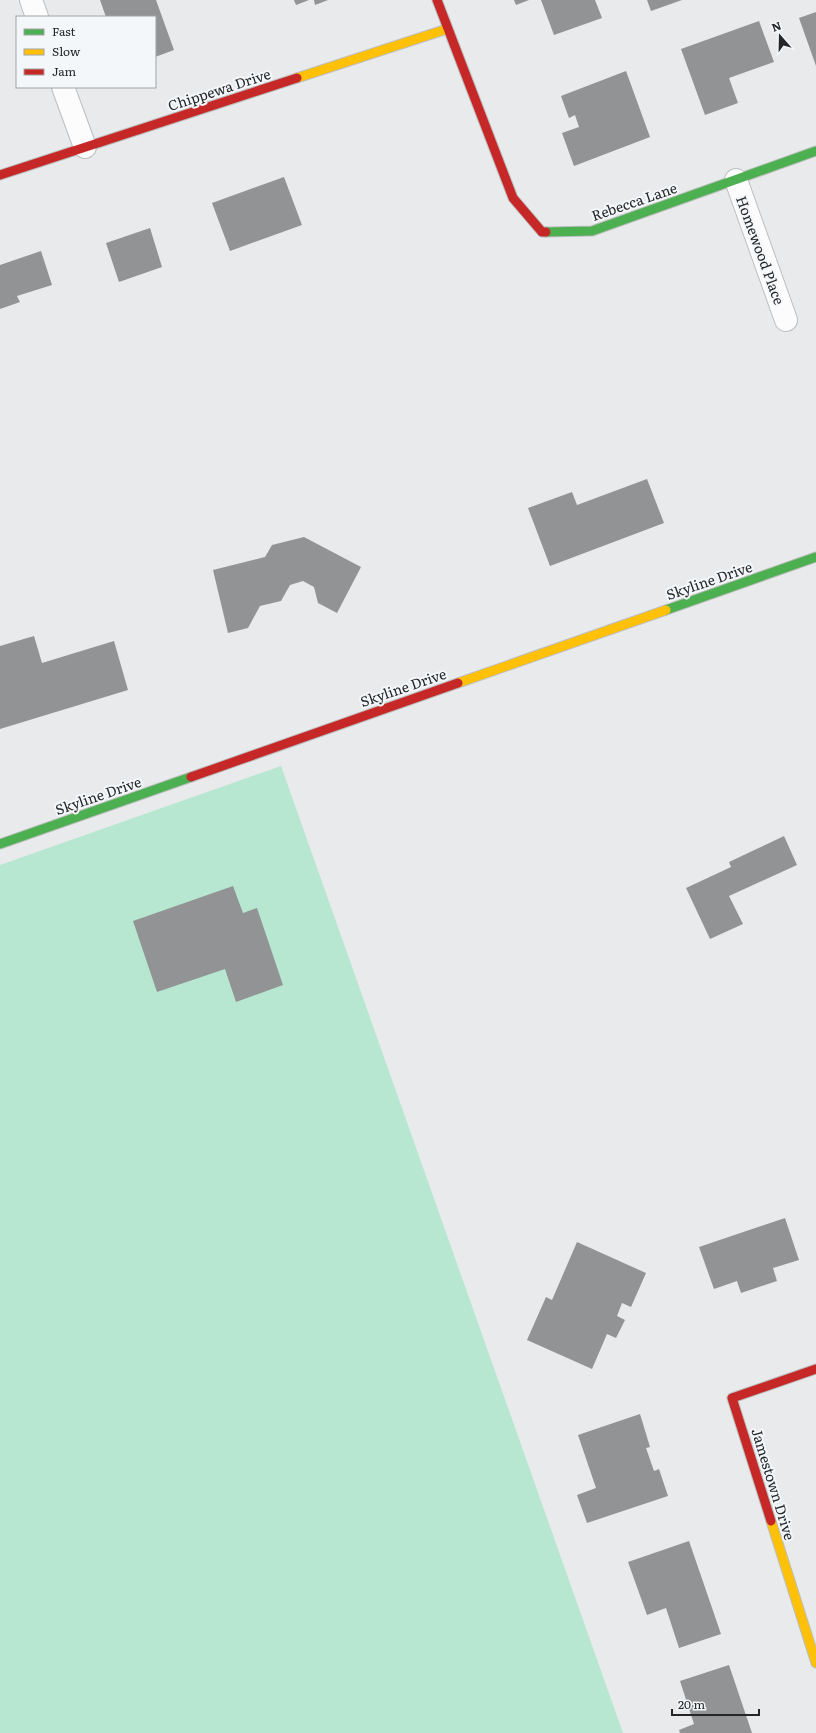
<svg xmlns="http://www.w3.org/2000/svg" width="816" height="1733" font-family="Literata,serif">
  <rect width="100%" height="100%" fill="#e8eaec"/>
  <polygon fill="#b7e7d0" points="281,766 623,1733 0,1733 0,865"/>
  <g fill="#929394">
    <polygon points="100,0 156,0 174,50 155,57 155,17 106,17"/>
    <polygon points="294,0 309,0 296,5"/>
    <polygon points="314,0 328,0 315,5"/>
    <polygon points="514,0 529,0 516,5"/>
    <polygon points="541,0 595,0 602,18 554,35"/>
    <polygon points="647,0 682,0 651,11"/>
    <polygon points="816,12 816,66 799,18"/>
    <polygon points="759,21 774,62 729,78 738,103 705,115 681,49"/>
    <polygon points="626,71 650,137 574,166 562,133 579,127 575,115 569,118 561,96"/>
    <polygon points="284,177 302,225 230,251 212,203"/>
    <polygon points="150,228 162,267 119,282 106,243"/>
    <polygon points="41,251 52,285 17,296 20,302 0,309 0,265"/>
    <polygon points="647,479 664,523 550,566 528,508 572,492 577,505"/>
    <polygon points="304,537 361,567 337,613 318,603 314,587 303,581 290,585 281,601 260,606 248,628 228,633 213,570 265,557 272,545"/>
    <polygon points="34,636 42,663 114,641 128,690 0,729 0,646"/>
    <polygon points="784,836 797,865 729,896 743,924 710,939 686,888 731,867 729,862"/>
    <polygon points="233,886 243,913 257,908 283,985 236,1002 225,969 157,992 133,921"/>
    <polygon points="785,1218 799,1260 773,1268 777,1281 741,1293 737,1281 714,1289 699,1247"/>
    <polygon points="577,1242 646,1273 631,1307 622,1303 617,1316 625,1320 616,1338 607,1334 592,1369 527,1340 546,1297 552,1300"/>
    <polygon points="640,1414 650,1447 646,1448 654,1471 659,1469 668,1496 587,1523 577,1495 596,1488 578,1435"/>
    <polygon points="689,1541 721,1634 679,1648 666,1608 647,1615 628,1562"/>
    <polygon points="729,1665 752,1733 680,1733 679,1730 694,1724 680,1681"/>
  </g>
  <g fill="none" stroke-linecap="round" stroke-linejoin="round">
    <defs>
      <g id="street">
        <polyline points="31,0 37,17"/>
        <polyline points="63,87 85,147"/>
        <polyline points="736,180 786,320"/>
      </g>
      <g id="fast">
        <polyline points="546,232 592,231 816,151"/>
        <polyline points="666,610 816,557"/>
        <polyline points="0,844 191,777"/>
      </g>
      <g id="slow">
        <polyline points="297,78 447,29"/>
        <polyline points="458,683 666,610"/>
        <polyline points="771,1521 816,1663"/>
      </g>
      <g id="jam">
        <polyline points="437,0 513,198 542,232 546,232"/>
        <polyline points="0,175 297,78"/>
        <polyline points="191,777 458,683"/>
        <polyline points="771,1521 732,1398 816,1369"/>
      </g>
    </defs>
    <use href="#street" stroke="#bdbebf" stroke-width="24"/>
    <use href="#fast" stroke="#bdbebf" stroke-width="11"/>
    <use href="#slow" stroke="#bdbebf" stroke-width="11"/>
    <use href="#jam" stroke="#bdbebf" stroke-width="11"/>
    <use href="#street" stroke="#fcfcfc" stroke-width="22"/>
    <use href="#fast" stroke="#4caf50" stroke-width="9"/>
    <use href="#slow" stroke="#ffc107" stroke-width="9"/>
    <use href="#jam" stroke="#c62828" stroke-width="9"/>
  </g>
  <g text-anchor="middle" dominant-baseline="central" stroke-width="4" stroke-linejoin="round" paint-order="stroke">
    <g font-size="14" fill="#252627" stroke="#f4f7fa">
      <text transform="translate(219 89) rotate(-18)">Chippewa Drive</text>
      <text transform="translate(634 201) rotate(-19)">Rebecca Lane</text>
      <text transform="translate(761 250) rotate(70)">Homewood Place</text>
      <text transform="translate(709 580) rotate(-19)">Skyline Drive</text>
      <text transform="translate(403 687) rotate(-19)">Skyline Drive</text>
      <text transform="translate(98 795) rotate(-19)">Skyline Drive</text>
      <text transform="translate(774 1484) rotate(73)">Jamestown Drive</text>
    </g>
  </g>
  <rect x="16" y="16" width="140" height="72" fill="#f4f7fa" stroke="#a1a3a6"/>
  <rect x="24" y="29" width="20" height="6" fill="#4caf50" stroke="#a1a3a6"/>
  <text x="52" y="36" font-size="12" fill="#252627">Fast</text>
  <rect x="24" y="49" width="20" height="6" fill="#ffc107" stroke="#a1a3a6"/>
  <text x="52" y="56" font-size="12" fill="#252627">Slow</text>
  <rect x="24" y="69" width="20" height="6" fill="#c62828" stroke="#a1a3a6"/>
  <text x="52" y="76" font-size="12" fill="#252627">Jam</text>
  <g transform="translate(780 36) rotate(340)" stroke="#f4f7fa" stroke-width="3" paint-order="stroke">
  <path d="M0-3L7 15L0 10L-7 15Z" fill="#252627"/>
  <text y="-6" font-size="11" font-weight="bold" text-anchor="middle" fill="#252627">N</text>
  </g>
  <path d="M672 1709v6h87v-6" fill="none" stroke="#252627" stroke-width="2"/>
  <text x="678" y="1709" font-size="12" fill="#252627" stroke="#f4f7fa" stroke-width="3" paint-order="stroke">20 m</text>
</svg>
